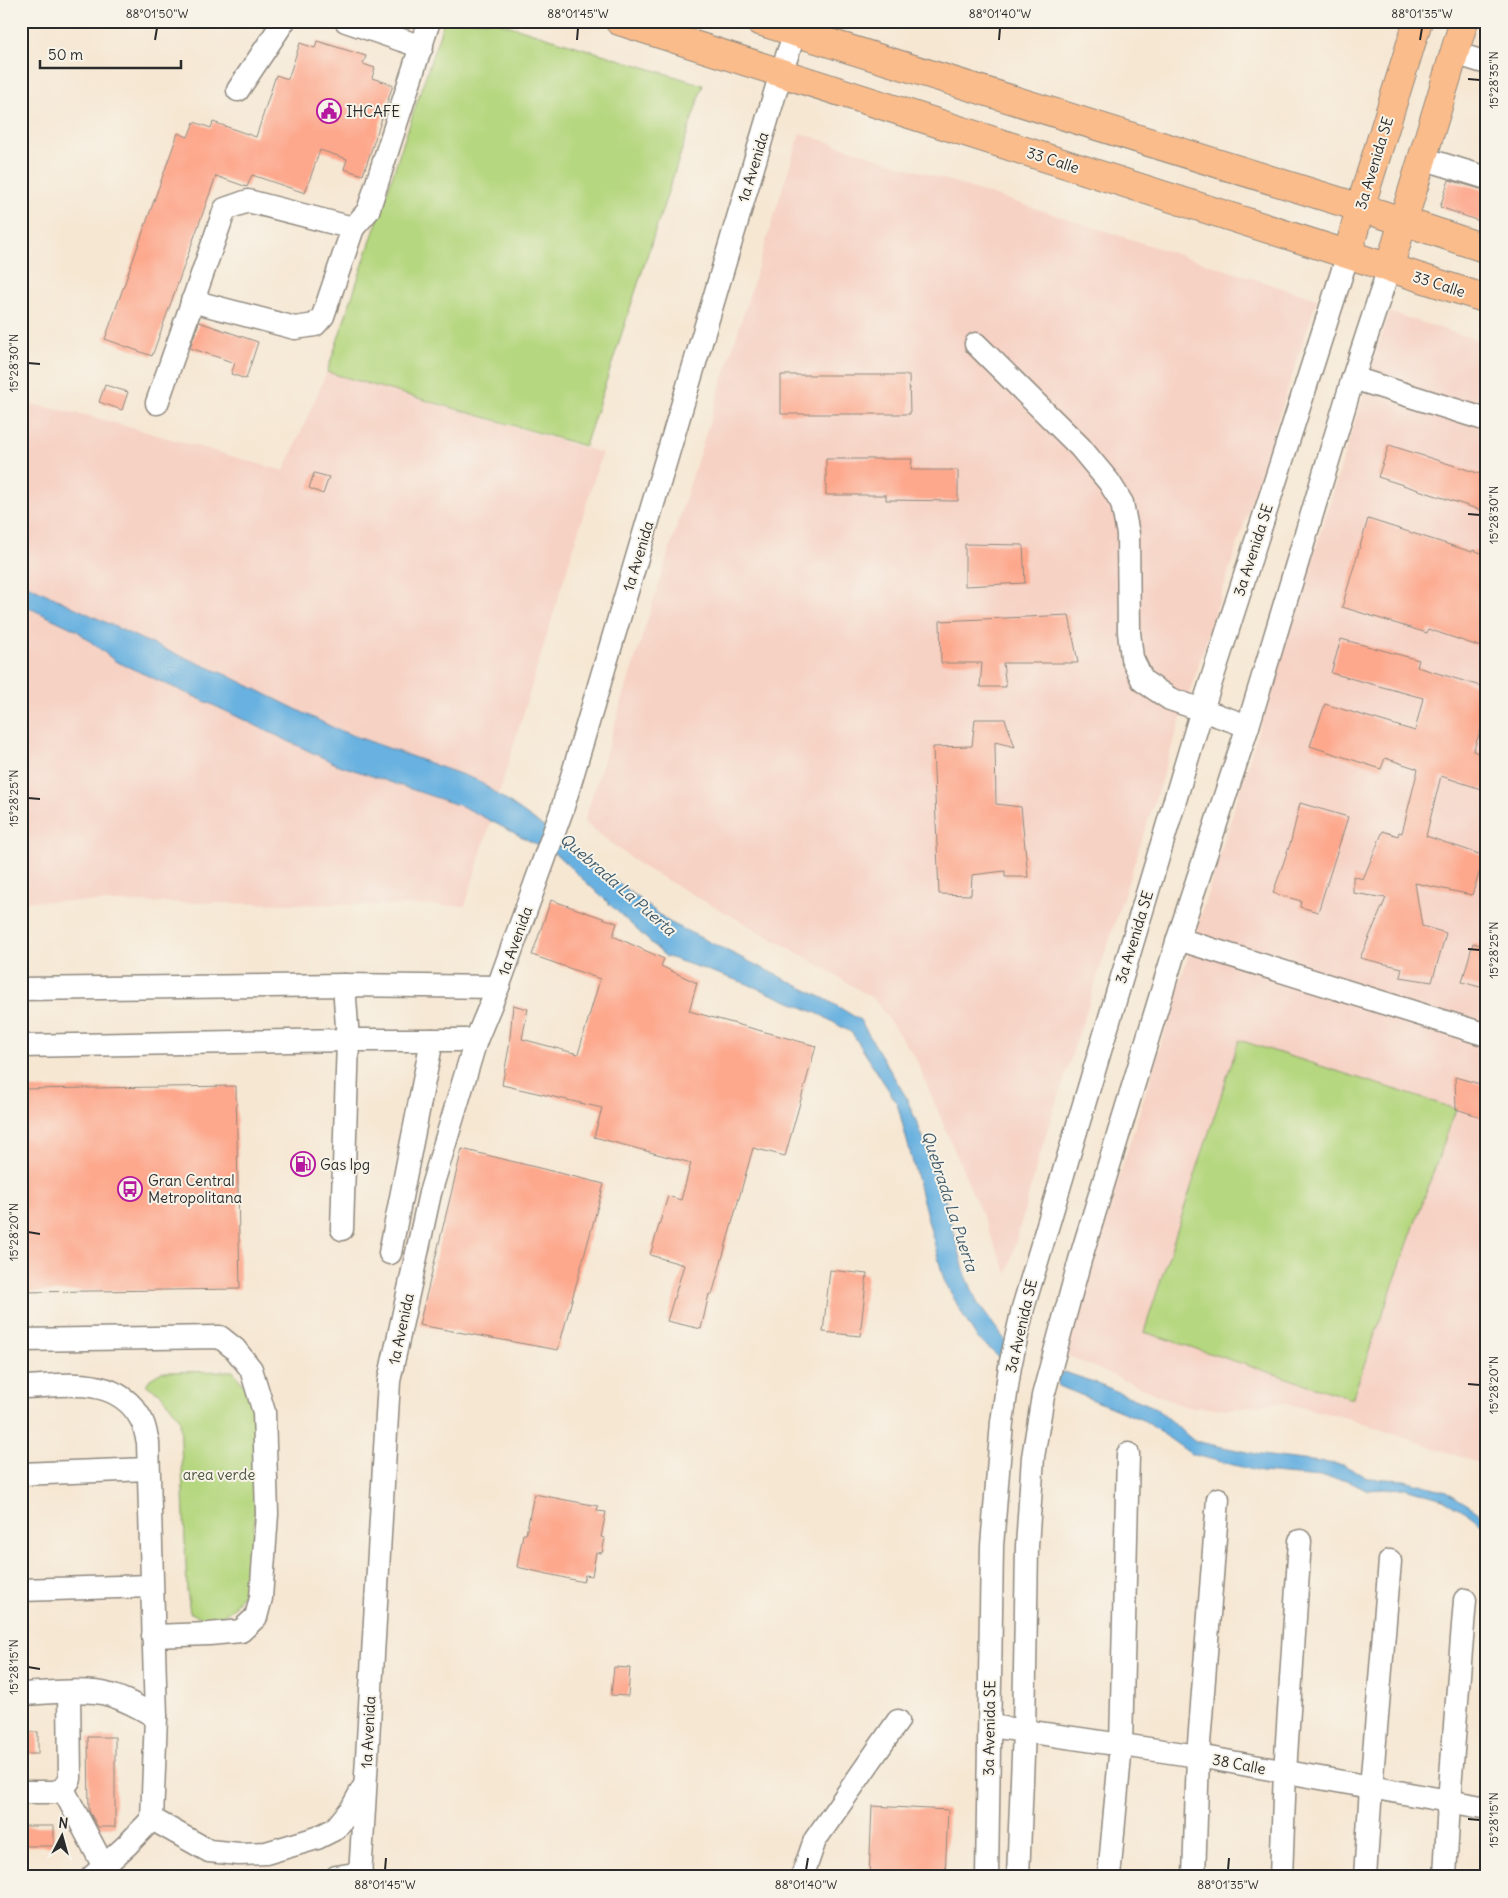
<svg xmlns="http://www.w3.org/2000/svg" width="1508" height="1898" font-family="Delius,sans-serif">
  <rect width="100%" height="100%" fill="#f7f3e8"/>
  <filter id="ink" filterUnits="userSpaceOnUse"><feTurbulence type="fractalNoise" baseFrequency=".02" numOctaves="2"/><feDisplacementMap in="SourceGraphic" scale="10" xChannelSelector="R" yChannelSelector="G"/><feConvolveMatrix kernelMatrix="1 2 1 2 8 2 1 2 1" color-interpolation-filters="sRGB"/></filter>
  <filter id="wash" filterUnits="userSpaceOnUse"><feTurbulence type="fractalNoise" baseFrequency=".0096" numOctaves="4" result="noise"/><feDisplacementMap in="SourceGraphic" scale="20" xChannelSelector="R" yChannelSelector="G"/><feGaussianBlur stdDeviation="1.12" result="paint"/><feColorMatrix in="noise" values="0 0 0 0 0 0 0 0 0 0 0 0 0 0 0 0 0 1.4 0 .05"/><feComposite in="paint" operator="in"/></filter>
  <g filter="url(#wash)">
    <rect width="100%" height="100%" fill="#f6e7d3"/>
    <g fill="#f6d2c4">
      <polygon points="800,133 1317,299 1040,1154 1007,1274 915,1057 874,999 805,957 641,866 584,822"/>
      <polygon points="1389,312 1487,343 1487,1466 1347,1418 1280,1402 1233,1409 1186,1407 1064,1354"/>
      <polygon points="327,372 602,453 465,906 21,901 21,402 90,416 284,471"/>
    </g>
    <g fill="#b5d77f" stroke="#708155">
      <polygon points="444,21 494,21 703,85 585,446 327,372"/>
      <polygon points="1239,1040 1456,1109 1352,1399 1144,1332"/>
      <polygon points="233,1371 253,1398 258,1492 247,1588 233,1608 226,1614 207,1619 190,1613 187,1591 180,1419 161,1394 146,1385 150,1379 162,1372"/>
    </g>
    <g fill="#67b1e0" stroke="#496e86">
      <polygon points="21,582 143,640 229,676 338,730 477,780 565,842 669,922 827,1000 860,1020 906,1097 938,1173 965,1273 978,1304 1014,1352 1002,1360 977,1338 964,1317 944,1280 897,1103 852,1033 821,1015 745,983 665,956 557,855 464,807 336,764 213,705 115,661 76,630 21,604"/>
      <polygon points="1064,1372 1097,1383 1154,1407 1194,1441 1261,1455 1344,1465 1367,1478 1405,1480 1446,1491 1476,1510 1487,1519 1487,1529 1472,1516 1443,1499 1405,1488 1366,1490 1344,1479 1261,1472 1191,1454 1145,1421 1059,1386 1056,1377"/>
    </g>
    <g id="blocks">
      <g fill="#fda78c">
        <polygon points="317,41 366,56 363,64 375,68 372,78 393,85 363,175 344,169 347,159 320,150 305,193 252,175 247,187 216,176 152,356 105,339 178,133 188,137 194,122 211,128 213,122 256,137 276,75 288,79 300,43 315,48"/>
        <polygon points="1449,180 1487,191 1487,224 1440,207"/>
        <polygon points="199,322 258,342 246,379 231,374 235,363 190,348"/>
        <polygon points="781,375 909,375 910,414 781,414"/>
        <polygon points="105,385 128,392 122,410 99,402"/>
        <polygon points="1389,445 1487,476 1487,512 1378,477"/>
        <polygon points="826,459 912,459 911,470 958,470 958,501 886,500 886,495 826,495"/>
        <polygon points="314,473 329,477 323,494 309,488"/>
        <polygon points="1368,519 1472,552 1473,550 1487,555 1487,649 1428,629 1427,633 1342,607"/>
        <polygon points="965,544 1023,545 1025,583 965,586"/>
        <polygon points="1069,615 1078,663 1003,663 1006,687 980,687 982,663 941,663 940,621"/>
        <polygon points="1341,639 1419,660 1417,667 1487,688 1487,714 1473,751 1487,756 1487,791 1441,776 1426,836 1485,856 1472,895 1415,883 1422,926 1446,933 1432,982 1400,977 1402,968 1360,958 1386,898 1353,893 1353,876 1363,879 1383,831 1398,836 1399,832 1402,833 1418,769 1385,758 1381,769 1310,746 1325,704 1415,731 1423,698 1331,673"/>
        <polygon points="975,719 1005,719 1015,747 995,742 996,804 1021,807 1028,877 1005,877 1005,871 972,875 971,895 939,894 933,747 972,746"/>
        <polygon points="1300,803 1348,817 1318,912 1300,907 1301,901 1273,893 1291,841"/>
        <polygon points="551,900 617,923 613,936 664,959 661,966 697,983 689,1011 816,1046 785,1156 753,1148 712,1295 709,1294 701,1329 667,1321 684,1265 650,1255 668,1196 681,1200 691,1163 594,1137 602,1108 502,1085 509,1047 513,1005 528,1009 522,1039 578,1054 600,979 532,955"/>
        <polygon points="1473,943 1487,947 1487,989 1462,982"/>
        <polygon points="1455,1077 1487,1086 1487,1119 1456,1109"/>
        <polygon points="236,1086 240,1289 21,1292 21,1089"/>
        <polygon points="462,1149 604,1184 558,1350 419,1325"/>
        <polygon points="830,1270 867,1274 860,1336 823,1332"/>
        <polygon points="534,1494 598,1506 597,1511 606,1512 601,1537 605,1538 602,1553 596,1552 592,1576 585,1575 583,1582 517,1567 523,1534 526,1534"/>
        <polygon points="614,1667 630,1668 628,1696 611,1695"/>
        <rect x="21" y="1732" width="17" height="22"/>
        <polygon points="88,1737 115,1737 115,1827 98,1827 89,1811"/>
        <polygon points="872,1806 948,1810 945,1877 869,1877"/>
        <rect x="21" y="1826" width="33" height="20"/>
      </g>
    </g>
  </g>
  <g filter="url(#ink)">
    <use href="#blocks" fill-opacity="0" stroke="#90897f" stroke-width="1"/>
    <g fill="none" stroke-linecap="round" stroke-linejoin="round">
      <defs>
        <g id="minor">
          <polyline points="346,21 422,47"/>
          <polyline points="1454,53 1487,63"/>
          <polyline points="238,90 284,21"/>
          <polyline points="1422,158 1487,178"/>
          <polyline points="192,301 295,328 315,325 323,316 353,228"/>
          <polyline points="976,344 1080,447 1109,482 1122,503 1128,534 1129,632 1132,658 1143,681 1170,699 1248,726"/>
          <polyline points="1353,378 1487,420"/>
          <polyline points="157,403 225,209 248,201 353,228 368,211 429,21"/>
          <polyline points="1178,939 1487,1035"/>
          <polyline points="21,989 344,985 498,987"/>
          <polyline points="21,1046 348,1040 476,1040"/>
          <polyline points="342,1229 348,1040 344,985"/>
          <polyline points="390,1253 432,1040"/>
          <polyline points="21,1340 220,1337 235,1349 251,1369 264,1412 267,1514 261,1598 256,1617 241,1631 209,1634 153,1636"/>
          <path d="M 21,1387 C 64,1386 117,1374 141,1419 C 145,1426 146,1435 148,1442 L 156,1717 L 152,1819 L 127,1845 L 92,1877"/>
          <polyline points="21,1474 148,1469"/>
          <polyline points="21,1590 151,1586"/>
          <path d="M 21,1694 C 46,1693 87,1688 110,1695 C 127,1700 141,1708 156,1717"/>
          <polyline points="990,1726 1198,1756 1487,1808"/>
          <polyline points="63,1789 103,1865"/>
          <polyline points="21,1792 54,1792 63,1789 70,1779 69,1693"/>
          <polyline points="152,1819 209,1851 239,1854 266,1853 317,1838 335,1829 352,1808 363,1788"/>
          <polyline points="336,1877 361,1873"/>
          <polyline points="360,1877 389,1381 430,1193 476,1040 498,987 562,810 781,73 799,21"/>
          <polyline points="802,1877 815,1840 898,1721"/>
          <polyline points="987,1877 992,1546 1002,1422 1010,1366 1023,1308 1202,710 1348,254"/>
          <polyline points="1018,1877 1024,1731 1027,1546 1033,1457 1043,1396 1080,1260 1178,939 1248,726 1353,378 1389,268"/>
          <polyline points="1109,1877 1121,1745 1128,1454"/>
          <polyline points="1194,1877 1198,1756 1218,1499"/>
          <polyline points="1281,1877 1285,1772 1300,1541"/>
          <polyline points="1365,1877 1371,1788 1390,1561"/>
          <polyline points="1445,1877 1449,1801 1465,1600"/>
        </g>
        <g id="major">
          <polyline points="619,21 1487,299"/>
          <polyline points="759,21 1403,221 1487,249"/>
          <polyline points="1348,254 1360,208 1418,21"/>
          <polyline points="1389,268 1464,21"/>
        </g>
      </defs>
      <use href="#minor" stroke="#90897f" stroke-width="25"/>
      <use href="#major" stroke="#90897f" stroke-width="30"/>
      <use href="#minor" stroke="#fff" stroke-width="22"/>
      <use href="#major" stroke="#fabc8b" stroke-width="28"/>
    </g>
  </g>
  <path fill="none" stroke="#2b2b2b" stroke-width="2" d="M 155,40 L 157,28M 577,40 L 578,28M 999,40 L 1000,28M 1420,40 L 1422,28M 1468,79 L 1480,80M 28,363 L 40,364M 1468,514 L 1480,515M 28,798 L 40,799M 1468,949 L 1480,950M 28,1232 L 40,1234M 1468,1384 L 1480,1385M 28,1667 L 40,1669M 1468,1819 L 1480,1820M 385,1870 L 386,1858M 806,1870 L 808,1858M 1228,1870 L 1229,1858"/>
  <defs>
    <symbol id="civic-ring" viewBox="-11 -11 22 22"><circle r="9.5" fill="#f7f3e8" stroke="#b5179e" stroke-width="1.5"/><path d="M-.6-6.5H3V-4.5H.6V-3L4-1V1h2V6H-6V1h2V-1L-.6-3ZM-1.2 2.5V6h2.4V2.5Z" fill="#b5179e"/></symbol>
    <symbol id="fuel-ring" viewBox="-11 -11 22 22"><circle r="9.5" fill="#f7f3e8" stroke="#b5179e" stroke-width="1.5"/><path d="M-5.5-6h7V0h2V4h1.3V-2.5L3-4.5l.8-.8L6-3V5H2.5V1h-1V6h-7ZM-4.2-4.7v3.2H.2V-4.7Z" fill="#b5179e"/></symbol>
    <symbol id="bus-ring" viewBox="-11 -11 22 22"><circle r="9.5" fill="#f7f3e8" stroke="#b5179e" stroke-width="1.5"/><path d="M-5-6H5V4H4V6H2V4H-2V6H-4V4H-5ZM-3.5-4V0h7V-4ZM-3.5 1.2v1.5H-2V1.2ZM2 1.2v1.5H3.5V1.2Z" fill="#b5179e"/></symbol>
  </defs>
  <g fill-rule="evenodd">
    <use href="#civic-ring" x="315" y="97" width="28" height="28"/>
    <use href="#fuel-ring" x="289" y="1150" width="28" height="28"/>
    <use href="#bus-ring" x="116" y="1175" width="28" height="28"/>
  </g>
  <g text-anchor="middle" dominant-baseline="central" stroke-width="4" stroke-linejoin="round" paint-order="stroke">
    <g font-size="15" fill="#2b2b2b" stroke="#f7f3e8" text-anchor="start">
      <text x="346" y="111">IHCAFE</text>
      <text x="320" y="1164">Gas lpg</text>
      <text x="148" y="1180">Gran Central<tspan x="148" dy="17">Metropolitana</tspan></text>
    </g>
    <g font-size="15" fill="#2b2b2b" stroke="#f7f3e8">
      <text transform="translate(1053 160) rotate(18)">33 Calle</text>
      <text transform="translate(1374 163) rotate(-73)">3a Avenida SE</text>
      <text transform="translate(753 167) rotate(-73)">1a Avenida</text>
      <text transform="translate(1439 284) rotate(18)">33 Calle</text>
      <text transform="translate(1253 550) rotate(-72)">3a Avenida SE</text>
      <text transform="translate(638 556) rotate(-73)">1a Avenida</text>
      <text transform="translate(1134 937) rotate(-73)">3a Avenida SE</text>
      <text transform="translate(515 941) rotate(-70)">1a Avenida</text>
      <text transform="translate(1021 1326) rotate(-77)">3a Avenida SE</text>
      <text transform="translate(401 1329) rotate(-78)">1a Avenida</text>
      <text transform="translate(989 1728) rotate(-89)">3a Avenida SE</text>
      <text transform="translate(368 1732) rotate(-87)">1a Avenida</text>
      <text transform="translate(1239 1764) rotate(11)">38 Calle</text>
    </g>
    <g font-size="15" fill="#4e5640" stroke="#f7f3e8">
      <text x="219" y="1474">area verde</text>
    </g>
    <g font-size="16" font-style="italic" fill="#405a6a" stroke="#f7f3e8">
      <text transform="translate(618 884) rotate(41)">Quebrada La Puerta</text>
      <text transform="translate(950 1201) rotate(72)">Quebrada La Puerta</text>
    </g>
  </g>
  <rect width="1508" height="1898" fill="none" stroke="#f7f3e8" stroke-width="55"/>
  <g transform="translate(62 1836) rotate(6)" stroke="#f7f3e8" stroke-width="4" paint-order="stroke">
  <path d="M0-4L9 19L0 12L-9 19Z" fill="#2b2b2b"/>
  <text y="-8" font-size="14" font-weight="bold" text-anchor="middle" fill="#2b2b2b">N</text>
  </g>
  <path d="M40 60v8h141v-8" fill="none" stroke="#2b2b2b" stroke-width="2.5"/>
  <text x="48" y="60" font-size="15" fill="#2b2b2b" stroke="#f7f3e8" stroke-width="4" paint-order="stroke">50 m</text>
  <rect x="28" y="28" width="1452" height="1842" fill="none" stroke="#2b2b2b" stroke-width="2"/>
  <g font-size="12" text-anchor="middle" fill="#2b2b2b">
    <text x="157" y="18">88°01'50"W</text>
    <text x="578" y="18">88°01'45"W</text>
    <text x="1000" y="18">88°01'40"W</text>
    <text x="1422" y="18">88°01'35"W</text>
    <text transform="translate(1494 80) rotate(-90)" y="4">15°28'35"N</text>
    <text transform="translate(14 363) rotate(-90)" y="4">15°28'30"N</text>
    <text transform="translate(1494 515) rotate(-90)" y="4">15°28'30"N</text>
    <text transform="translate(14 798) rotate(-90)" y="4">15°28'25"N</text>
    <text transform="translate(1494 950) rotate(-90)" y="4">15°28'25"N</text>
    <text transform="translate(14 1232) rotate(-90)" y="4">15°28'20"N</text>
    <text transform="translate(1494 1385) rotate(-90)" y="4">15°28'20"N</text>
    <text transform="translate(14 1667) rotate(-90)" y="4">15°28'15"N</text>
    <text transform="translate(1494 1820) rotate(-90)" y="4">15°28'15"N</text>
    <text x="385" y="1889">88°01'45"W</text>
    <text x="806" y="1889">88°01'40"W</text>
    <text x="1228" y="1889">88°01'35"W</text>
  </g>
</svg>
